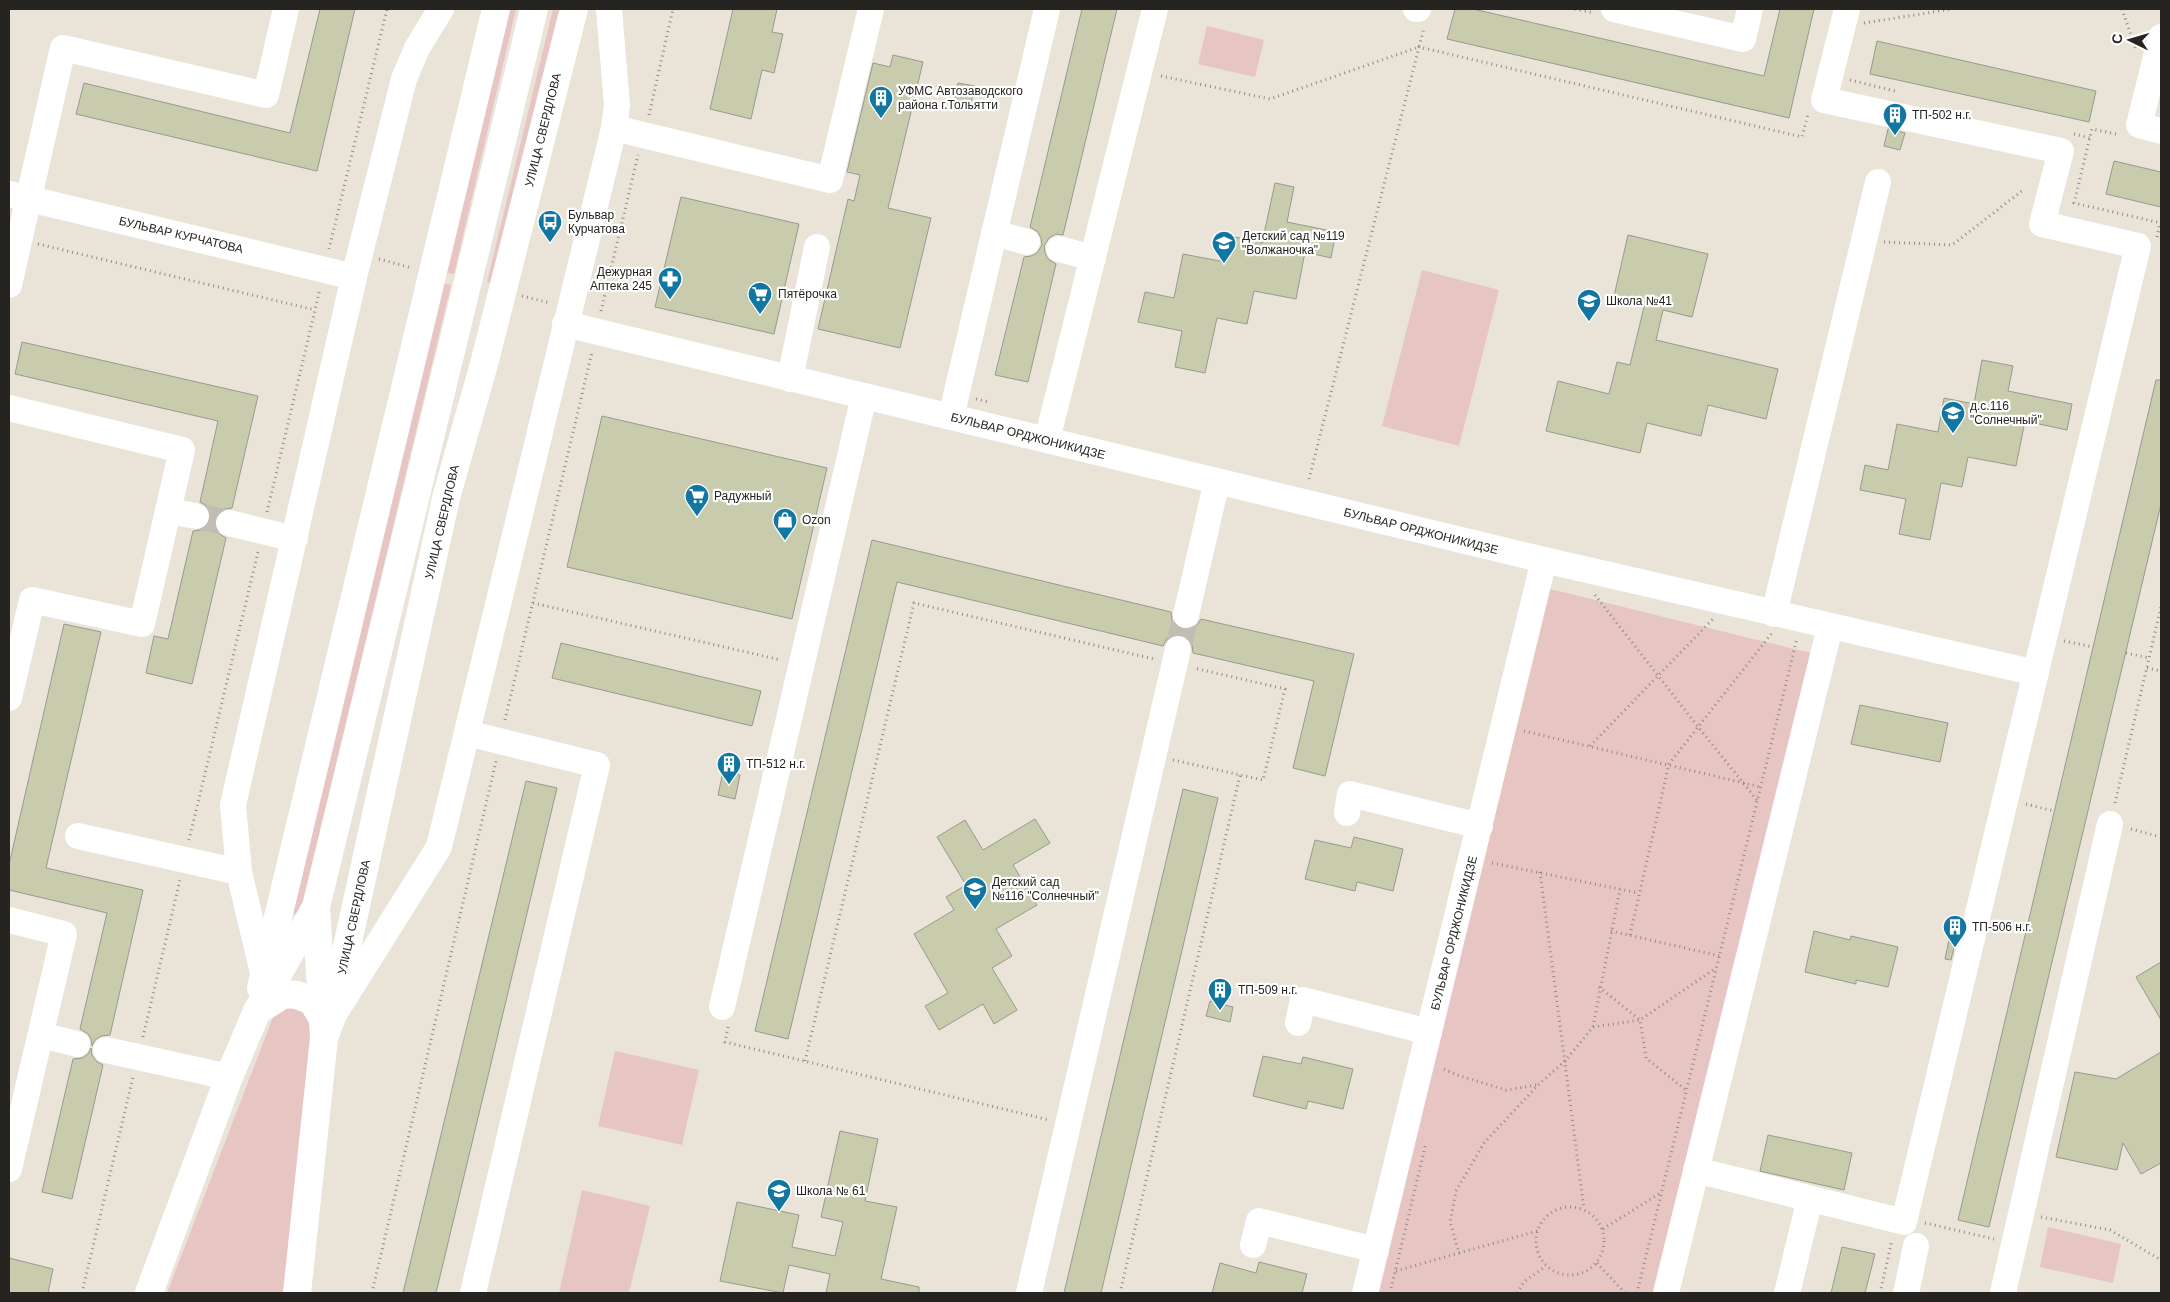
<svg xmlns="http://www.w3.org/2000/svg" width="2170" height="1302" font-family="Arial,sans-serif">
  <rect width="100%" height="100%" fill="#e9e3d8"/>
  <g fill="#e7c5c3">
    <polygon points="505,9 516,9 454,274 444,272"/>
    <polygon points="553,9 563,9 497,285 487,282"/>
    <polygon points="1207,26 1264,40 1255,77 1198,64"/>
    <polygon points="1422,270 1499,290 1459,446 1382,426"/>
    <polygon points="441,283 451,285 301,910 299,914 293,914"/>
    <polygon points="1550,589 1811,653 1656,1293 1379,1293"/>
    <polygon points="289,1001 315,1021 287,1293 167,1293 275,1012"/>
    <polygon points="615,1051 699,1070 682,1145 598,1126"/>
    <polygon points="582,1190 650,1206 629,1293 559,1293"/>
    <polygon points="2048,1227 2121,1244 2113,1283 2040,1267"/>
  </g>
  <g fill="#c8ccad" stroke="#989a8f">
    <polygon points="320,9 355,9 317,171 76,114 84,83 290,133"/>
    <polygon points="733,9 777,9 772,32 783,34 774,73 762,70 751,119 710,109"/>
    <polygon points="1082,9 1117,9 1063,235 1056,234 1049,238 1044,246 1045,253 1048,259 1056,264 1028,382 995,375 1024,257 1031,256 1037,253 1042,245 1041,238 1038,232 1030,227"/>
    <polygon points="1455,9 1473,9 1764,76 1780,9 1814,9 1789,118 1447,39"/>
    <polygon points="1877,41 2096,91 2089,122 1870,74"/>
    <polygon points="893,55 923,62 888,208 931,218 900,348 818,329 848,199 854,201 860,175 847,172 873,63 890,67"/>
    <polygon points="958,83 975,86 969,111 953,107"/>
    <polygon points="1888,129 1905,133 1900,150 1884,146"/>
    <polygon points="2114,161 2161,172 2161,207 2106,194"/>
    <polygon points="1275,183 1294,187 1287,222 1336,232 1331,258 1305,252 1296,299 1254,291 1247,324 1217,318 1205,373 1175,367 1182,331 1138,322 1145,292 1174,298 1183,254 1225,262 1231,236 1262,243"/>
    <polygon points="681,197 799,224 774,334 655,307"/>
    <polygon points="1628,235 1708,254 1692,317 1663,310 1656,340 1778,369 1766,419 1708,405 1701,436 1647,423 1640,453 1546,431 1558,381 1609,394 1617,362 1630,365 1645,303 1614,296"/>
    <polygon points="22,342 258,396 232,508 225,509 219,512 214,520 215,527 218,533 226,538 192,684 146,673 154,636 168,639 193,531 202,530 207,526 211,519 210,510 206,505 200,502 218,421 15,374"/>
    <polygon points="1982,360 2013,366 2008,391 2072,404 2067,430 2025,421 2016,466 1968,457 1962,487 1941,483 1930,540 1899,534 1906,499 1860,490 1865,465 1888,470 1897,424 1938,432 1944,398 1974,404"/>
    <polygon points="2156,380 2161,380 2161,504 1989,1227 1958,1220"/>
    <polygon points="602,416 827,468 792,619 567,567"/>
    <polygon points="872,540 1171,612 1172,620 1175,626 1182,629 1191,629 1197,625 1201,619 1354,654 1325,776 1293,768 1314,681 1193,653 1192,645 1189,638 1181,634 1173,635 1167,638 1163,646 897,582 788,1039 755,1031"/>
    <polygon points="64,624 101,632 46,868 143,890 110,1035 101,1036 95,1040 92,1046 91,1039 88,1034 80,1029 107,913 9,890 9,865"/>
    <polygon points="561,643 761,691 752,726 552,678"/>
    <polygon points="1860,705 1948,723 1940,762 1851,744"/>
    <polygon points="723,772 740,775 735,799 718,795"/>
    <polygon points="526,781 557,788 436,1293 403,1293"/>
    <polygon points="1183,789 1218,798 1101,1293 1064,1293"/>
    <polygon points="1035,819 1050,843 1013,865 1037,905 996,929 1012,956 992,968 1017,1010 994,1024 983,1004 939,1030 925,1006 948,993 914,934 954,910 946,897 966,885 937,837 965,820 983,850"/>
    <polygon points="1354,837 1403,849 1393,891 1357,882 1355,891 1305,879 1315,840 1351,848"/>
    <polygon points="1814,931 1850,940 1851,936 1898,947 1888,987 1856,980 1856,984 1805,972"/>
    <polygon points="1950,935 1957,936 1951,960 1945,959"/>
    <polygon points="2161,962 2161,1020 2136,977"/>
    <polygon points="1210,1001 1233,1007 1230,1022 1206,1016"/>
    <polygon points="91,1048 92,1055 96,1061 103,1065 72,1199 42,1192 73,1059 82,1058 88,1054"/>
    <polygon points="2161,1052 2161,1163 2141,1174 2123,1143 2117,1170 2056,1157 2075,1072 2116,1079"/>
    <polygon points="1263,1056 1301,1064 1303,1057 1353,1069 1343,1109 1308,1101 1306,1109 1253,1096"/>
    <polygon points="840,1131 878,1139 865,1201 897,1207 881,1279 919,1287 919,1293 826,1293 830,1274 789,1265 783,1293 720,1281 737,1202 799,1215 792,1247 835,1256 843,1222 821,1217"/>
    <polygon points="1768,1135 1852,1153 1844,1190 1760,1171"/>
    <polygon points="1842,1247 1875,1254 1865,1293 1831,1293"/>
    <polygon points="9,1258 53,1269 48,1293 9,1293"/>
    <polygon points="1259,1262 1307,1274 1302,1293 1212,1293 1220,1263 1256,1273"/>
  </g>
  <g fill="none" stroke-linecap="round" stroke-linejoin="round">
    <g stroke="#c2bdb3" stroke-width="26" stroke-dasharray="26 13" stroke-linecap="butt">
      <polyline points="196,516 229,523"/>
      <polyline points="1178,649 1186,615"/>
    </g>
    <g stroke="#908c84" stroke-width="3" stroke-dasharray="1 4" stroke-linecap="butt">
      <polyline points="1575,9 1594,13"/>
      <polyline points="2122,9 2136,50"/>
      <polyline points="1864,23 1952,9"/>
      <polyline points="1161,76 1270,99 1419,47 1424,28"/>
      <polyline points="1850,80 1895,91"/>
      <polyline points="649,115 673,9"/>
      <polyline points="2074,134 2090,138"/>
      <polyline points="2116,134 2092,129 2074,203 2161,223"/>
      <polyline points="2157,237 2160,223"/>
      <polyline points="1884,242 1952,245 2022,191"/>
      <polyline points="38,244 315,310"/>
      <polyline points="329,249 387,9"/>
      <polyline points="379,259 412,268"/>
      <polyline points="522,296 550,303"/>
      <polyline points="601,311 638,155"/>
      <polyline points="976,399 989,402"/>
      <polyline points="1309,479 1419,47 1802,137 1808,114"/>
      <polyline points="267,512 320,289"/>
      <polyline points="1595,595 1699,728 1757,800"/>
      <polyline points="533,603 781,660"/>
      <polyline points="2064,641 2093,647"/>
      <polyline points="2126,653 2149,658"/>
      <polyline points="2147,668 2161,671"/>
      <polyline points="505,720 592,352"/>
      <polyline points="1524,731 1761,787"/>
      <polyline points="1590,746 1713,619"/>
      <polyline points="1173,760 1263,780 1285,689 1194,668"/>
      <polyline points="2115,803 2161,607"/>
      <polyline points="2026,804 2054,811"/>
      <polyline points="2131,829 2161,837"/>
      <polyline points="189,840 258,552"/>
      <polyline points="1492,863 1639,893"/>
      <polyline points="1540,872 1584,1209"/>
      <polyline points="1611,931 1720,956"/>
      <polyline points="1630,935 1669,764 1772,633"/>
      <polyline points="1599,987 1640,1020 1646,1058 1687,1091"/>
      <polyline points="728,1027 725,1042 1049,1120"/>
      <polyline points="1593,1027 1640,1020 1716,968"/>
      <polyline points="143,1037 180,880"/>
      <polyline points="805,1061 914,603 1154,659"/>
      <polyline points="1444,1069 1457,1075 1506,1090 1537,1085"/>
      <circle cx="1570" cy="1241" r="34"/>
      <polyline points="2041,1217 2110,1230 2161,1260"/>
      <polyline points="1925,1223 1994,1239"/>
      <polyline points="1603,1229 1662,1192"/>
      <polyline points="1537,1231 1459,1253 1450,1222 1456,1191 1484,1143 1538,1085 1565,1061 1593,1027 1620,889"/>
      <polyline points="1597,1263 1625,1293"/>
      <polyline points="1396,1271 1459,1253"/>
      <polyline points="82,1293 133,1077"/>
      <polyline points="372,1293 496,761"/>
      <polyline points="1120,1293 1240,775"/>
      <polyline points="1390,1293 1426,1143"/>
      <polyline points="1517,1293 1524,1282 1546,1266"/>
      <polyline points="1637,1293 1797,638"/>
      <polyline points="1880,1293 1892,1240"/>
    </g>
    <g stroke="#fff" stroke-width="26">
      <polyline points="1416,9 1418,9"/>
      <polyline points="1614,9 1743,39 1750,9"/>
      <polyline points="2161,37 2139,125 2161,131"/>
      <polyline points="614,128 830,180 871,9"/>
      <polyline points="9,194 354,277"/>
      <polyline points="994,233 1027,242"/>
      <polyline points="1059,249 1093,258"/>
      <polyline points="9,285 63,48 266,95 286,9"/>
      <polyline points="565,324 1544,560 1365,1293"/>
      <polyline points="790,379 817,247"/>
      <polyline points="9,408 182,450 142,624 32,600 9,698"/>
      <polyline points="951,417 1047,9"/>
      <polyline points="1047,440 1155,9"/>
      <polyline points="168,511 196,516"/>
      <polyline points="229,523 295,539"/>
      <polyline points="1544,560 2036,673"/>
      <polyline points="1774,614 1878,182"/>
      <polyline points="1186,615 1217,481"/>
      <polyline points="467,733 597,765 473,1293"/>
      <polyline points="1347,813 1350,794 1480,826"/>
      <polyline points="78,836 239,872"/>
      <polyline points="9,920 64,934 9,1169"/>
      <polyline points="263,973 239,872 233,805 354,277 404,79 417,48 441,9"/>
      <polyline points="722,1007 864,396"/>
      <polyline points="333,1016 439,847 614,128 617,105 609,9"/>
      <polyline points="1298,1023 1303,1000 1429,1032"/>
      <polyline points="41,1035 77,1044"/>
      <polyline points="106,1050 229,1077"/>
      <polyline points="1696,1170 1904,1222 2138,246 2042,224 2061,151 1824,100 1847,9"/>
      <polyline points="1253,1245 1259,1221 1376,1250"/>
      <polyline points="1029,1293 1178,649"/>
      <polyline points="1666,1293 1830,627"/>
      <polyline points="1787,1293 1807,1211"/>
      <polyline points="1906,1293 1916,1246"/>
      <polyline points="2003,1293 2110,824"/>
    </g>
    <g stroke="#fff" stroke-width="28">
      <polyline points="261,988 496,9"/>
      <polyline points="257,1011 284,994 297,995 312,1001 323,1019"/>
      <polyline points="324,1038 331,1019 446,498 484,364 574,9"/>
      <polyline points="149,1293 229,1077 257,1011 316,907 534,9"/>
      <polyline points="297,1293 324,1038 316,907"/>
    </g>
  </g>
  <defs>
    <symbol id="building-pin" viewBox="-11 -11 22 30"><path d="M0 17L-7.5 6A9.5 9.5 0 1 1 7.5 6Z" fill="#1276a2" stroke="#fff"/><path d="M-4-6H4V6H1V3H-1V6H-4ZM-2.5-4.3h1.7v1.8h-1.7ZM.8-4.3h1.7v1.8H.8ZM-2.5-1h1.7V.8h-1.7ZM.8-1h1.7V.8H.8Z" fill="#fff"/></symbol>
    <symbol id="bus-pin" viewBox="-11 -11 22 30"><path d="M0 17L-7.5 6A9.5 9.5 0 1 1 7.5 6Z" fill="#1276a2" stroke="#fff"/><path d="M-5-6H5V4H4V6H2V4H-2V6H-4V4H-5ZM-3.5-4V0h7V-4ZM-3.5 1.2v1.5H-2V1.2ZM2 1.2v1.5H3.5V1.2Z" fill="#fff"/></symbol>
    <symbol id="school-pin" viewBox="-11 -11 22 30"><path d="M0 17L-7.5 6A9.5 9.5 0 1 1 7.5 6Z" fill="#1276a2" stroke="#fff"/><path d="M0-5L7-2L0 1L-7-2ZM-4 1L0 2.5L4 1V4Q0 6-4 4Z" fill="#fff"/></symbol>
    <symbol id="pharmacy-pin" viewBox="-11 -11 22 30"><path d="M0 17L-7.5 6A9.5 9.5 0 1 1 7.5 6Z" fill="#1276a2" stroke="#fff"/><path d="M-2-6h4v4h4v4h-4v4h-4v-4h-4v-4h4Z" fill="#fff"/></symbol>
    <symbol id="supermarket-pin" viewBox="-11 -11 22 30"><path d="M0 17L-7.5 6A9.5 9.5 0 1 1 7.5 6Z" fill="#1276a2" stroke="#fff"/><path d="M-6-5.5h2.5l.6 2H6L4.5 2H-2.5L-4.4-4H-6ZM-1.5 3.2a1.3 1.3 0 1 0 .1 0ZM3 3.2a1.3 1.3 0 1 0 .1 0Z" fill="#fff"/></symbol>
    <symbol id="shop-pin" viewBox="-11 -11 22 30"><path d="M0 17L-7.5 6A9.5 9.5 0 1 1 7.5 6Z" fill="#1276a2" stroke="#fff"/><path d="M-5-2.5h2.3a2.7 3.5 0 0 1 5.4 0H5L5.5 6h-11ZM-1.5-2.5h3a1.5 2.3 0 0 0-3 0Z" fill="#fff"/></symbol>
  </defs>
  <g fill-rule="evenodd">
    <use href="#building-pin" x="867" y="84" width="28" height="38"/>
    <use href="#building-pin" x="1881" y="101" width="28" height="38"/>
    <use href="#bus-pin" x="536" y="208" width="28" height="38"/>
    <use href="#school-pin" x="1210" y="229" width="28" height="38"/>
    <use href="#pharmacy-pin" x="656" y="265" width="28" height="38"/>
    <use href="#supermarket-pin" x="746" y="280" width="28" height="38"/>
    <use href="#school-pin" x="1575" y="287" width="28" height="38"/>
    <use href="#school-pin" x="1939" y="399" width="28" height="38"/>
    <use href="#supermarket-pin" x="683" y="482" width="28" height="38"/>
    <use href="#shop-pin" x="771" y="506" width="28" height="38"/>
    <use href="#building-pin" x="715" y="750" width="28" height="38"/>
    <use href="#school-pin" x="961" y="875" width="28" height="38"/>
    <use href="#building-pin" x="1941" y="913" width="28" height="38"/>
    <use href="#building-pin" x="1206" y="976" width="28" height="38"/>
    <use href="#school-pin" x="765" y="1177" width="28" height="38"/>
  </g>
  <g text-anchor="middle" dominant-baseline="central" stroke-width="4.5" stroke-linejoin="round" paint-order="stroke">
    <g font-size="12" fill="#262420" stroke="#fff" text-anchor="start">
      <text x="898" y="91">УФМС Автозаводского<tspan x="898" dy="14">района г.Тольятти</tspan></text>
      <text x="1912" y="115">ТП-502 н.г.</text>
      <text x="568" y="215">Бульвар<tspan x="568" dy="14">Курчатова</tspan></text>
      <text x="1242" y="236">Детский сад №119<tspan x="1242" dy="14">"Волжаночка"</tspan></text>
      <text x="652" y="272" text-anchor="end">Дежурная<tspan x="652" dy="14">Аптека 245</tspan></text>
      <text x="778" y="294">Пятёрочка</text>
      <text x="1606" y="301">Школа №41</text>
      <text x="1970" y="406">д.с.116<tspan x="1970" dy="14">"Солнечный"</tspan></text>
      <text x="714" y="496">Радужный</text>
      <text x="802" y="520">Ozon</text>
      <text x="746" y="764">ТП-512 н.г.</text>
      <text x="992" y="882">Детский сад<tspan x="992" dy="14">№116 "Солнечный"</tspan></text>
      <text x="1972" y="927">ТП-506 н.г.</text>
      <text x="1238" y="990">ТП-509 н.г.</text>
      <text x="796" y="1191">Школа № 61</text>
    </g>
    <g font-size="12" fill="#262420" stroke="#fff">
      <text transform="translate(543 130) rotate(-76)">УЛИЦА СВЕРДЛОВА</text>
      <text transform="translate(181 235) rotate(13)">БУЛЬВАР КУРЧАТОВА</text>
      <text transform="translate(1028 436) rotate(14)">БУЛЬВАР ОРДЖОНИКИДЗЕ</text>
      <text transform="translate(442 522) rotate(-77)">УЛИЦА СВЕРДЛОВА</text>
      <text transform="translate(1421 531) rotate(14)">БУЛЬВАР ОРДЖОНИКИДЗЕ</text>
      <text transform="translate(354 917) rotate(-78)">УЛИЦА СВЕРДЛОВА</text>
      <text transform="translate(1454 933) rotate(-76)">БУЛЬВАР ОРДЖОНИКИДЗЕ</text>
    </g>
  </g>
  <rect width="2170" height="1302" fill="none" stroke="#262420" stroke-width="20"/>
  <g transform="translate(2130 40) rotate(275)" stroke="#ffffff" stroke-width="4" paint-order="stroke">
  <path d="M0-4L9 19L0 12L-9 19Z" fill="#262420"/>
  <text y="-8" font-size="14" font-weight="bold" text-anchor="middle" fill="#262420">С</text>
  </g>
</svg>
